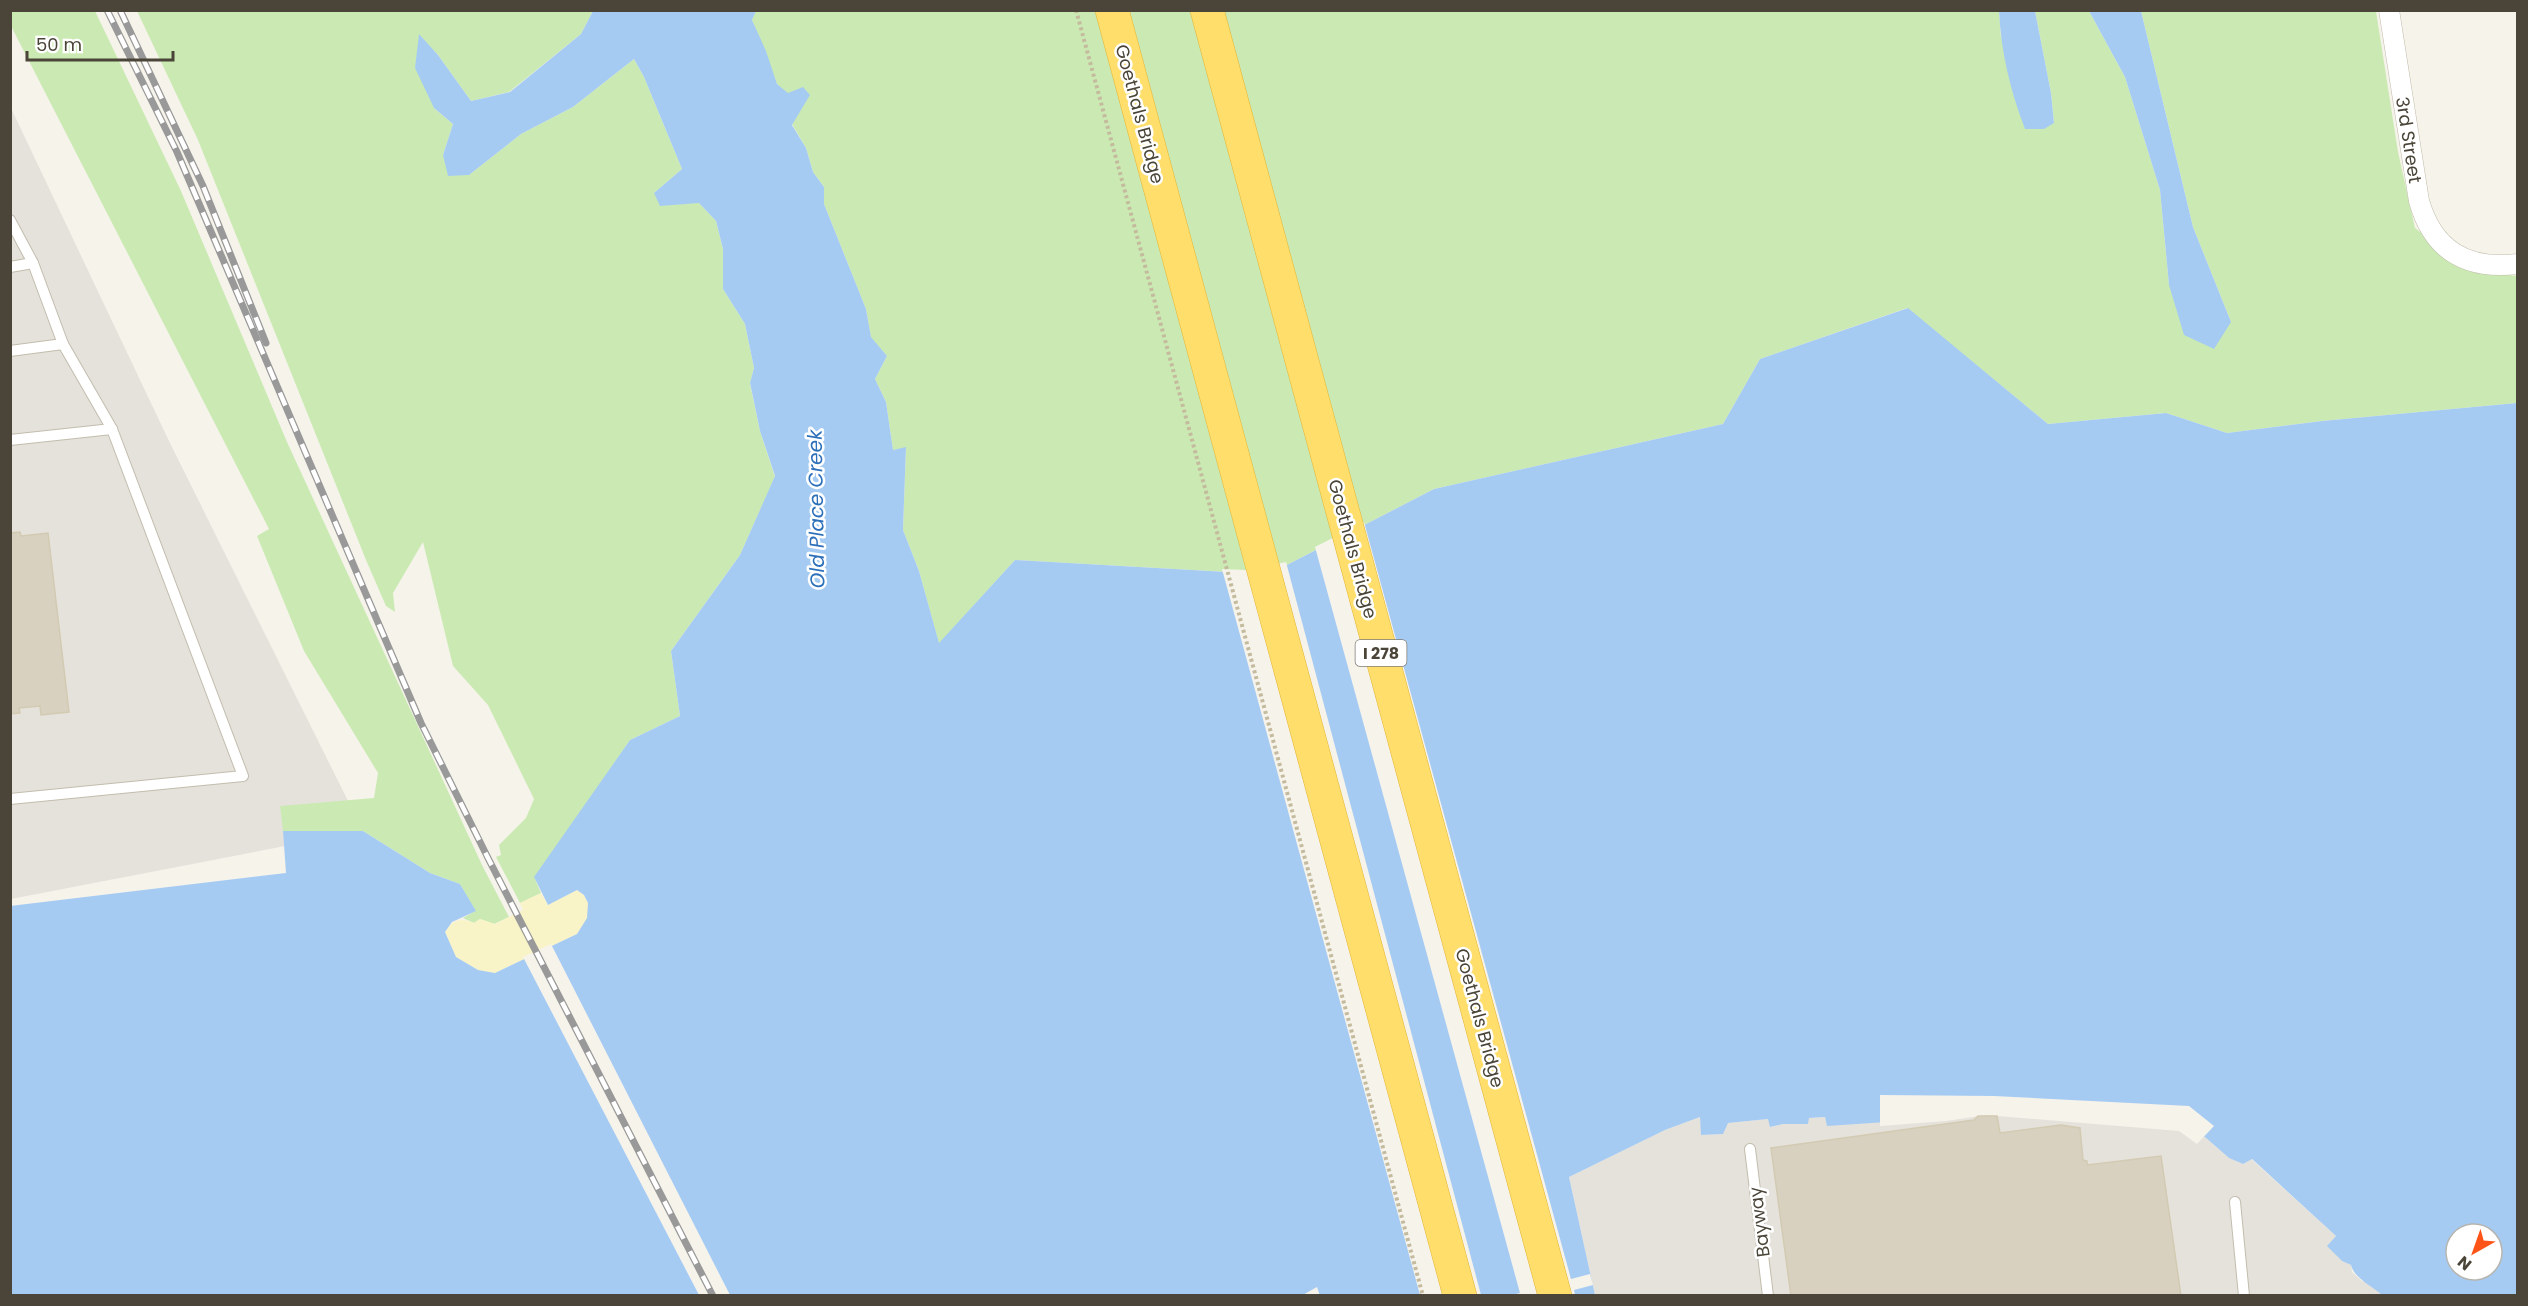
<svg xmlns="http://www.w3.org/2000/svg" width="2528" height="1306" font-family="Poppins,sans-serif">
  <rect width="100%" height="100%" fill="#f6f3eb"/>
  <g fill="#e5e2dc">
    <polygon points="10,106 169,441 363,831 11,899"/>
    <polygon points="1986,1112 2181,1128 2205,1137 2229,1158 2243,1164 2251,1159 2336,1236 2328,1246 2342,1261 2351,1265 2352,1272 2362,1281 2368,1282 2382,1295 1595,1295 1569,1177 1665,1130 1700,1117 1702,1135 1722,1134 1727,1123 1768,1119 1771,1127 1783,1124 1808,1124 1808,1118 1825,1117 1827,1125"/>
  </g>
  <g fill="#cbeab3">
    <polygon points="756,10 1999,11 2001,37 2054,123 2051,93 2035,11 2089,11 2125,77 2160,190 2169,285 2231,322 2193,227 2141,11 2376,11 2398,152 2415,228 2467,269 2517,276 2517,403 2322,421 2227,433 2166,413 2048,424 1907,308 1760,359 1723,424 1434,489 1285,566 1245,573 1015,560 939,644 919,571 903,530 906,448 893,450 886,402 875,379 887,356 871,338 866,309 824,204 824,187 813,172 806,148 792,124 788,94 777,84 752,20"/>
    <polygon points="10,11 95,11 181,191 287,442 482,865 509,917 494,924 480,919 474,923 463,918 475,911 460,884 430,873 363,831 283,831 280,806 374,798 378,773 304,651 257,536 269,529 11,26"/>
    <polygon points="137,11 593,11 581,34 509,92 471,101 438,55 419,35 434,108 453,124 443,155 469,175 521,134 573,107 634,59 644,77 682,169 654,193 699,203 716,221 723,249 723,289 745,324 754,368 750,384 760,431 775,477 740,555 671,651 680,716 630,740 535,879 541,893 520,903 496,857 501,855 499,845 526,818 534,799 488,705 453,666 423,542 393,593 395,612 386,606 366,560 198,140"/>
  </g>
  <path fill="#f9f4c7" d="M 577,890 L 584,895 L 588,903 L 588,917 L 577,934 L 495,973 L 478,970 L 456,957 L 445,932 C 453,920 460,917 474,923 L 480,919 L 495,924 L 523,910 L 520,903 L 541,893 L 548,905 Z"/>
  <g fill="#a6cbf3" fill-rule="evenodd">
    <path d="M 593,11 L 756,11 L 752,20 L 766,51 L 777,84 L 788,93 L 803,87 L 810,95 L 792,125 L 806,148 L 813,172 L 824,187 L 824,204 L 866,309 L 871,337 L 887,356 L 875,379 L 886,402 L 893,450 L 906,447 L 903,530 L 919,571 L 939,643 L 1015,560 L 1245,573 L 1285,566 L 1434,489 L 1723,424 L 1760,359 L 1908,308 L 2048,424 L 2166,413 L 2227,433 L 2322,421 L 2517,403 L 2517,1295 L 2382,1295 C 2372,1286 2354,1278 2351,1265 L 2342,1261 L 2327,1246 L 2336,1236 L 2252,1159 L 2243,1164 L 2229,1158 L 2205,1137 L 2181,1128 L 1986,1112 L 1946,1118 L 1827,1126 L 1825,1117 L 1809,1118 L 1808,1124 L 1783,1124 L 1770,1127 L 1768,1119 L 1728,1123 L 1723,1134 L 1701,1135 L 1700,1117 L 1665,1130 L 1569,1177 L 1595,1295 L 1320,1296 L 1317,1287 L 1301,1296 L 11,1295 L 10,906 L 286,873 L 283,831 L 363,831 L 430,873 L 460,884 L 476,911 L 452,922 L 445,932 L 456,957 L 478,970 L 495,973 L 577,934 L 587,918 L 588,903 L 584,895 L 577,890 L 548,905 L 534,877 L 630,740 L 680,716 L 671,651 L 740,555 L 775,476 L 760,431 L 750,383 L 754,368 L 745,324 L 723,289 L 723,249 L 716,221 L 699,203 L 660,206 L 654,193 L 682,169 L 644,77 L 634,59 L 573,107 L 521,134 L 469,175 L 448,176 L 443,155 L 453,124 L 434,108 L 415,68 L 419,34 L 438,55 L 471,101 L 510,92 L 581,34 ZM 2456,1234 L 2492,1234 L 2492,1270 L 2456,1270 Z"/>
    <path d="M 1999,11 L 2035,11 L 2051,93 L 2054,123 L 2044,129 L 2025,129 C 2010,90 2001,52 1999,11 Z"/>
    <polygon points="2089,11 2141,11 2193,227 2231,322 2214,349 2184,335 2169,285 2160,190 2125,77"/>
  </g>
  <g fill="#f6f3eb">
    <polygon points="1364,522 1571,1279 1590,1274 1593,1285 1574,1290 1575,1295 1512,1295 1520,1293 1315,547"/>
    <polygon points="1286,562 1481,1295 1420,1295 1222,569 1245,570"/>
    <polygon points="551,944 730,1295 699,1295 523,957"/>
    <polygon points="1880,1095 1994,1096 2189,1106 2214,1126 2197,1144 2179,1131 1986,1115 1946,1121 1880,1126"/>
  </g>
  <g fill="#d8d1c0" stroke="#d3cab2" stroke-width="1.5">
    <polygon points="20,532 21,536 48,533 69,712 41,715 40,706 19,708 20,713 10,714 10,533"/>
    <polygon points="1978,1116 1997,1116 2000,1133 2061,1125 2080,1128 2083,1160 2087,1161 2087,1165 2161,1156 2181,1296 1791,1296 1771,1148 1974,1120"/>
  </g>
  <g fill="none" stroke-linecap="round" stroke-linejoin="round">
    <defs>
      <g id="service">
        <polyline points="10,220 33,263 63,344 112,429 243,776 10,799"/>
        <polyline points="10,267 33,263"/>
        <polyline points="10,351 63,344"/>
        <polyline points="10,440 112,429"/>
        <polyline points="1750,1149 1768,1296"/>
        <polyline points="2235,1202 2244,1296"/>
      </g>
      <path id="minor" d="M 2389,10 L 2419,201 C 2433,250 2466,270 2518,264"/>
      <g id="motorway">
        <polyline points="1112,10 1460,1296"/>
        <polyline points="1207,10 1555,1296"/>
      </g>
    </defs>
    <use href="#service" stroke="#c2bdad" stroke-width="12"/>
    <use href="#minor" stroke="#c2bdad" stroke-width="21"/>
    <use href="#motorway" stroke="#e2b538" stroke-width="34"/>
    <polyline stroke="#c4ba9d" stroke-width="4" stroke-dasharray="3 3" stroke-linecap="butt" points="1076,10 1423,1296"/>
    <use href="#service" stroke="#fff" stroke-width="10"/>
    <use href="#minor" stroke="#fff" stroke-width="20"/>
    <use href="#motorway" stroke="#ffde6c" stroke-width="33"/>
    <defs>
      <g id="rail">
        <polyline points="107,10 177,152 421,723 489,860 713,1296"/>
        <polyline points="120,10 203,186 266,343"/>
      </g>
    </defs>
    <use href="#rail" stroke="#999" stroke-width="7"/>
    <use href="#rail" stroke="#fff" stroke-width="4.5" stroke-dasharray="14" stroke-linecap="butt"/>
  </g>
  <g text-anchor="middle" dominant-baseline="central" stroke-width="5" stroke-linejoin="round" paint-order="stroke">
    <rect fill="#fff" stroke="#807d74" stroke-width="1.5" x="1355.5" y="640" width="51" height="26" rx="4.5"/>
    <g font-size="16" font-weight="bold" fill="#4a4538">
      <text x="1381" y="653">I 278</text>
    </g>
    <g font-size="18" fill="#4a4538" stroke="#fff">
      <text transform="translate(1140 114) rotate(75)">Goethals Bridge</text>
      <text transform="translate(2409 140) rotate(81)">3rd Street</text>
      <text transform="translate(1353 549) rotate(75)">Goethals Bridge</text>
      <text transform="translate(1480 1018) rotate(75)">Goethals Bridge</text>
      <text transform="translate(1759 1222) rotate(-97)">Bayway</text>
    </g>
    <g font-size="20" font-style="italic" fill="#2d70ba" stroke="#fff">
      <text transform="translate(816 509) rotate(-91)">Old Place Creek</text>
    </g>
  </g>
  <rect width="2528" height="1306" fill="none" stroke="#4a4538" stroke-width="24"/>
  <g transform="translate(2474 1252) rotate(220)"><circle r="28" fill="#ffffff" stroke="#b7b5af" stroke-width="1.5"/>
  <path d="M0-4.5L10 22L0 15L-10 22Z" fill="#ff5418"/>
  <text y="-9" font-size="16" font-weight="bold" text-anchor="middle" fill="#4a4538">N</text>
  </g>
  <path d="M27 51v9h146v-9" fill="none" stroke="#4a4538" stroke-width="3"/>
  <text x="36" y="51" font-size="18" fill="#4a4538" stroke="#ffffff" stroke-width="4.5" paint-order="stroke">50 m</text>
</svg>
